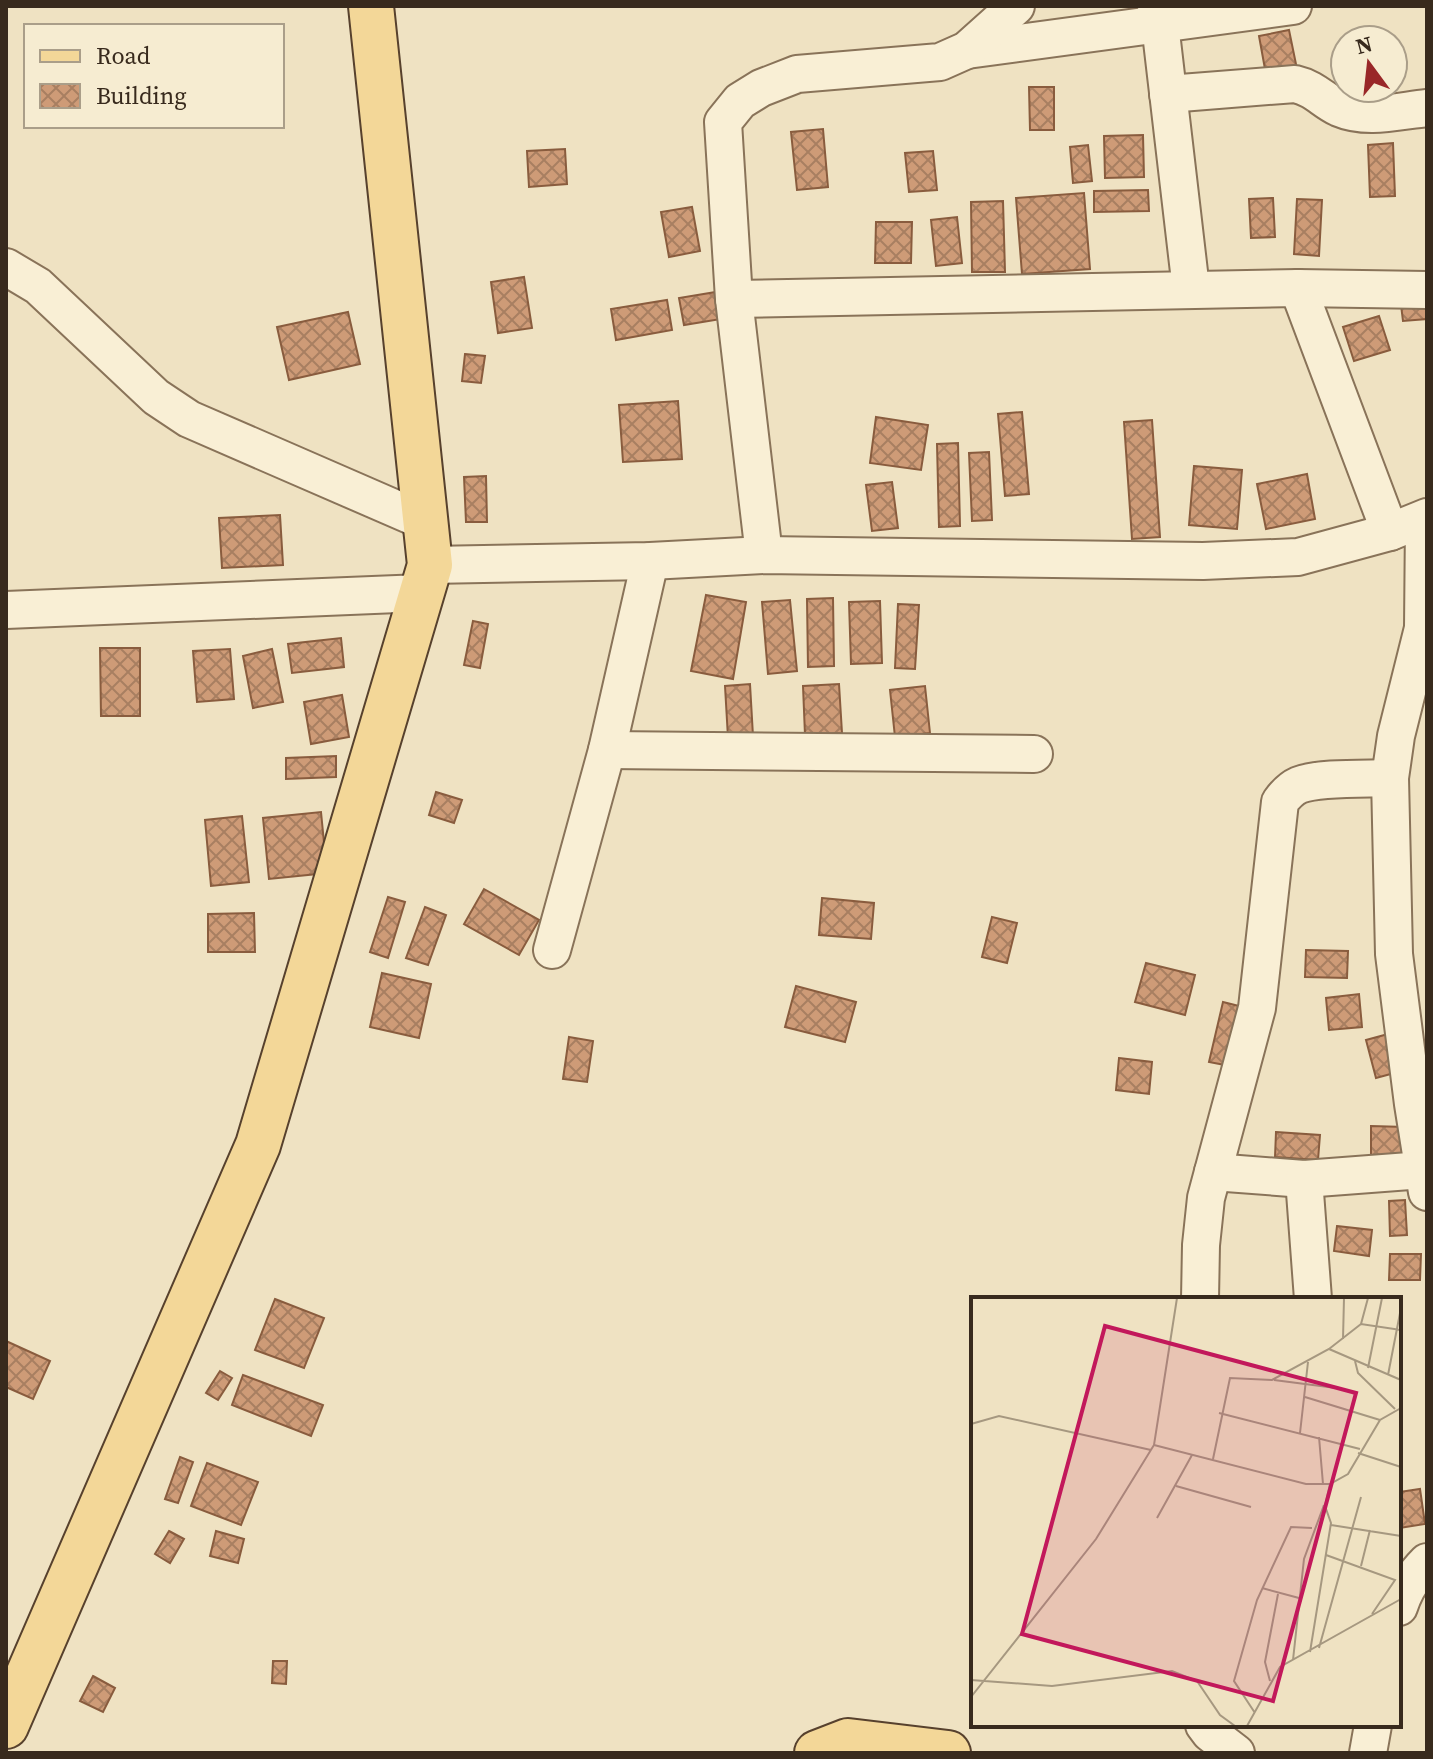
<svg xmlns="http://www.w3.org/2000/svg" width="1433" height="1759" font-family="'Source Serif 4',serif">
  <defs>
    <pattern id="building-cross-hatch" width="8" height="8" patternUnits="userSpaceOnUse" patternTransform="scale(2)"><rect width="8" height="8" fill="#ce9b77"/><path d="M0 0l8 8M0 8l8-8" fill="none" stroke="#a87f61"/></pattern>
  </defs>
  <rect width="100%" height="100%" fill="#efe2c2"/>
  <g fill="url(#building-cross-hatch)" stroke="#895c3e" stroke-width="2">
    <polygon points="1289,30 1298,74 1267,80 1259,36"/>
    <polygon points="1029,87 1054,87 1054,130 1030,130"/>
    <polygon points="823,129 828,187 797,190 791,132"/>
    <polygon points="1143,135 1144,177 1105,178 1104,136"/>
    <polygon points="1393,143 1395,196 1370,197 1368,145"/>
    <polygon points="1088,145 1092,181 1073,183 1070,147"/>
    <polygon points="565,149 567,184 529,187 527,151"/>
    <polygon points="933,151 937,190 909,192 905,153"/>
    <polygon points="1148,190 1149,211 1094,212 1094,191"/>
    <polygon points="1084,193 1090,269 1022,274 1016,198"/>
    <polygon points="1273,198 1275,237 1251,238 1249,199"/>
    <polygon points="1297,199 1322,200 1319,256 1294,254"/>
    <polygon points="1003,201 1005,272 972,272 971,202"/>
    <polygon points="692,207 700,251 669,257 661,212"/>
    <polygon points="957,217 962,263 936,266 931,220"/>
    <polygon points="876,222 912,222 911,263 875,263"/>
    <polygon points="524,277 532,328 498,333 491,282"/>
    <polygon points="716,292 721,319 684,325 679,298"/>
    <polygon points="667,300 672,330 616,340 611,309"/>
    <polygon points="1427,302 1427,319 1403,321 1401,305"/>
    <polygon points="348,312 360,364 289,380 277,327"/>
    <polygon points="1379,316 1390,350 1354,361 1343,327"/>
    <polygon points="465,354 485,356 481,383 462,381"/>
    <polygon points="678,401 682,459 623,462 619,405"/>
    <polygon points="1022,412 1029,494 1005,496 998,414"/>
    <polygon points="876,417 928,425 921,470 870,463"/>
    <polygon points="1152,420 1160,537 1132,539 1124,422"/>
    <polygon points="958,443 960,526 939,527 937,444"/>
    <polygon points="989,452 992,520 972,521 969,453"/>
    <polygon points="1194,466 1242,470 1237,529 1189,525"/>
    <polygon points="1307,474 1315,519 1266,529 1257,484"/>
    <polygon points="486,476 487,522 466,522 464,477"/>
    <polygon points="892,482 898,528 872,531 866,485"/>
    <polygon points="280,515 283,565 222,568 219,518"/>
    <polygon points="706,595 746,602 733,679 691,671"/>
    <polygon points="833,598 834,666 808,667 807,599"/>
    <polygon points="790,600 797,671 768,674 762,602"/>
    <polygon points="880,601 882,663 851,664 849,602"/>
    <polygon points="898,604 919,605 915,669 895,668"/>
    <polygon points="473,621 488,624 480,668 464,665"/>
    <polygon points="341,638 344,667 292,673 288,644"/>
    <polygon points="100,648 140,648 140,716 101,716"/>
    <polygon points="230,649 234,699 197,702 193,651"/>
    <polygon points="272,649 283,702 253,708 243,656"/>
    <polygon points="750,684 753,736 728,738 725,686"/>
    <polygon points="839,684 842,733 805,735 803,686"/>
    <polygon points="925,686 930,733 895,737 890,690"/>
    <polygon points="342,695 349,737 311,744 304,702"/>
    <polygon points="336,756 336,777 286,779 286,758"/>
    <polygon points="436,792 462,800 454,823 429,815"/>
    <polygon points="321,812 327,873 269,879 263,818"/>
    <polygon points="242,816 249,882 211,886 205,820"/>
    <polygon points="484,889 539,920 519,955 464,924"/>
    <polygon points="388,897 405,902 388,958 370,952"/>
    <polygon points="822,898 874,903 871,939 819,935"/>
    <polygon points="425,907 446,915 428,965 406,958"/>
    <polygon points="254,913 255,952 208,952 208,914"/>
    <polygon points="992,917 1017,923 1007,963 982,957"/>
    <polygon points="1306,950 1348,951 1347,978 1305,977"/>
    <polygon points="1146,963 1195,975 1185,1015 1135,1002"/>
    <polygon points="382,973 431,984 419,1038 370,1027"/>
    <polygon points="796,986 856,1002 845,1042 785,1027"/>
    <polygon points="1359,994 1362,1027 1329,1030 1326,998"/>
    <polygon points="1223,1002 1239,1006 1225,1065 1209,1062"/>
    <polygon points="1388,1034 1398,1072 1376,1078 1366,1040"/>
    <polygon points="569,1037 593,1041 587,1082 563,1079"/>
    <polygon points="1119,1058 1152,1062 1149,1094 1116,1090"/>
    <polygon points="1371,1126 1405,1127 1405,1160 1371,1159"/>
    <polygon points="1276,1132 1320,1135 1318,1160 1275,1157"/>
    <polygon points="1405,1200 1407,1235 1390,1236 1389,1201"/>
    <polygon points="1337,1226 1372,1230 1369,1256 1334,1251"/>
    <polygon points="1390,1254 1421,1254 1420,1280 1389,1280"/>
    <polygon points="275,1299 324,1318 304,1368 255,1350"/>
    <polygon points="6,1341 50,1361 33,1399 6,1387"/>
    <polygon points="220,1371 232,1378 218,1400 206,1393"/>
    <polygon points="243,1375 323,1405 311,1436 232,1405"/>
    <polygon points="180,1457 193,1462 178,1503 165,1499"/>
    <polygon points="207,1463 258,1482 241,1525 191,1506"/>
    <polygon points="1420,1489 1425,1524 1399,1528 1399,1492"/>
    <polygon points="169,1531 184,1539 170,1563 155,1554"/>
    <polygon points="216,1531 244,1539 238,1563 210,1556"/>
    <polygon points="273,1661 287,1661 286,1684 272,1683"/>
    <polygon points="93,1676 115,1688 103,1712 80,1701"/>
  </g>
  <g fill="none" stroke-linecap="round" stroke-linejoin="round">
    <defs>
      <g id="minor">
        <polyline points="1156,6 1160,24 1191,289"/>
        <polyline points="967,50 1293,6"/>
        <path d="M 1168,94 L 1295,84 C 1316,89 1322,100 1339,108 C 1367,120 1398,111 1427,108"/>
        <polyline points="6,267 38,286 156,397 189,419 426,522"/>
        <polyline points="1298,288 1390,532"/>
        <polyline points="734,299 1298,288 1427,290"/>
        <polyline points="1424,519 1423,628 1427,646"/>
        <polyline points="764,555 734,299 723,122 740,101 761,88 797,74 940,62 967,50 1016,6"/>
        <polyline points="430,565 650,561 764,555 1203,561 1298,557 1390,532 1427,517"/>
        <polyline points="6,610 422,593"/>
        <polyline points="1423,628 1396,736 1390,778 1394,954 1413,1104 1427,1192"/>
        <polyline points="607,750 1034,754"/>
        <polyline points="552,950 607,750 650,561"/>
        <polyline points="1213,1172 1304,1179 1423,1170"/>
        <polyline points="1304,1179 1313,1299"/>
        <path d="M 1200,1299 L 1201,1245 L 1206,1198 L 1257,1008 L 1280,802 C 1285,795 1290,789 1299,785 C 1319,777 1367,779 1390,778"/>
        <path d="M 1399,1607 C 1404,1591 1415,1574 1427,1562"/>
        <polyline points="1204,1725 1210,1733 1236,1753"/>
        <polyline points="1368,1753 1373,1725"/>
      </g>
      <g id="major">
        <polyline points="6,1726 258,1145 430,565 371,6"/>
        <polyline points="817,1753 848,1741 948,1753"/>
      </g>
    </defs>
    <use href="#minor" stroke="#897359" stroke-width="40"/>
    <use href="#major" stroke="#57412d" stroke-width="48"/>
    <use href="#minor" stroke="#f9efd5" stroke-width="36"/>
    <use href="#major" stroke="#f3d798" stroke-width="44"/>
  </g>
  <g transform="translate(971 1297)">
    <rect width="430" height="430" fill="#efe2c2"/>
    <path fill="none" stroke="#a69880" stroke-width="2" d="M 390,27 L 397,1M 372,42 L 373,1M 358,52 L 430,83M 384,64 L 387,76 L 424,112M 397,71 L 411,1M 417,78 L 430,11M 303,83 L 365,91M 334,100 L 409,123M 248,116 L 389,152M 0,127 L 28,119 L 180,153M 329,136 L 337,65M 348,140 L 352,187M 183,148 L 335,187 L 359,187 L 377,177 L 409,123 L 430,111M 387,156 L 430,170M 242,162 L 259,81 L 301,83 L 358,52 L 390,27 L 430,33M 205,189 L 280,210M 186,221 L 221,158M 360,228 L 430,239M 355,258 L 424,283 L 401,317M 390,269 L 399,233M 291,291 L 328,301M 348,351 L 390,200M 339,355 L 360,226 L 354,209 L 359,187M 322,363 L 333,262 L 353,208M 0,383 L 81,389 L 201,374 L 226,384 L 249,418 L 264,429M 299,384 L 294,365 L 307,297M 0,400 L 125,242 L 183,148 L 206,1M 284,416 L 263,384 L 286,303 L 320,230 L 341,231M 276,429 L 309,370 L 430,302"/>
    <path fill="#c2185b" fill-opacity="0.15" stroke="#c2185b" stroke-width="4" d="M 134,29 L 385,96 L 302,404 L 51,337 Z"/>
    <rect width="430" height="430" fill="none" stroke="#382a1d" stroke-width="4"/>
  </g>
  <rect width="1433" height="1759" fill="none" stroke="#382a1d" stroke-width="16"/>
  <rect x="24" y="24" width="260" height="104" fill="#f6ecd1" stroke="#aa9e89" stroke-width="2"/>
  <rect x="40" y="50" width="40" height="12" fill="#f3d798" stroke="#aa9e89" stroke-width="2"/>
  <text x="96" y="64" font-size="24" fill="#382a1d">Road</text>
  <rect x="40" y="84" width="40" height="24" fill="url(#building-cross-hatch)" stroke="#aa9e89" stroke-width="2"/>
  <text x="96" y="104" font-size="24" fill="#382a1d">Building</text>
  <g transform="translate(1369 64) rotate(345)"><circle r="38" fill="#f6ecd1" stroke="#aa9e89" stroke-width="2"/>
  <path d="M0-6L14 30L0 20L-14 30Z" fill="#992728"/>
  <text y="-12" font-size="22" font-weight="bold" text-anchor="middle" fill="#382a1d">N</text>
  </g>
</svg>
